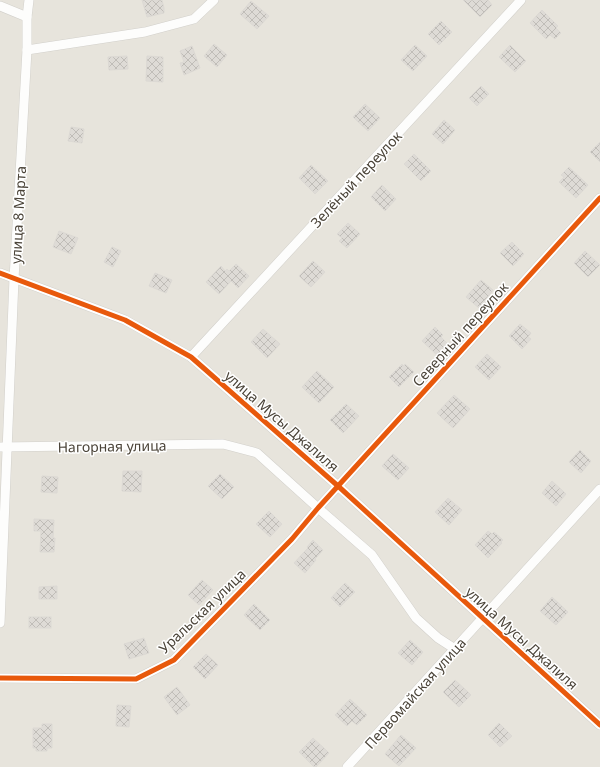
<svg xmlns="http://www.w3.org/2000/svg" width="600" height="767" font-family="'Noto Sans',sans-serif">
  <defs>
    <pattern id="building-cross-hatch" width="8" height="8" patternUnits="userSpaceOnUse"><rect width="8" height="8" fill="#dedbd6"/><path d="M0 0l8 8M0 8l8-8" fill="none" stroke="#c0bdb8"/></pattern>
  </defs>
  <rect width="100%" height="100%" fill="#f4f2ee"/>
  <rect fill="#e7e4dc" x="0" y="0" width="600" height="767"/>
  <g fill="url(#building-cross-hatch)" stroke="#dcd9d4">
    <polygon points="142,0 162,0 164,8 164,13 147,17"/>
    <polygon points="463,0 488,0 492,5 480,17"/>
    <polygon points="251,1 269,16 257,29 240,14"/>
    <polygon points="542,10 558,26 556,28 561,33 555,39 550,35 546,39 530,23"/>
    <polygon points="441,21 452,32 439,45 428,34"/>
    <polygon points="214,44 227,55 217,67 204,56"/>
    <polygon points="415,45 427,56 413,71 401,60"/>
    <polygon points="510,45 526,61 515,72 499,57"/>
    <polygon points="192,46 200,68 184,75 180,63 184,62 180,51"/>
    <polygon points="127,56 128,69 109,70 108,57"/>
    <polygon points="147,56 163,57 163,82 146,81"/>
    <polygon points="481,86 489,94 477,106 469,98"/>
    <polygon points="365,104 380,118 368,131 353,117"/>
    <polygon points="444,120 455,130 443,144 432,134"/>
    <polygon points="71,127 84,129 82,143 68,141"/>
    <polygon points="600,142 600,162 590,152"/>
    <polygon points="414,154 431,171 421,181 404,164"/>
    <polygon points="311,165 328,181 315,194 299,178"/>
    <polygon points="569,167 588,185 576,198 559,182 564,177 561,175"/>
    <polygon points="382,185 396,199 385,211 371,197"/>
    <polygon points="348,223 360,234 347,248 339,241 342,238 337,234"/>
    <polygon points="59,231 78,238 71,254 53,247"/>
    <polygon points="512,242 524,254 513,266 500,253"/>
    <polygon points="112,247 121,251 113,267 104,262"/>
    <polygon points="585,251 600,265 588,277 574,263"/>
    <polygon points="313,261 325,272 311,287 299,276"/>
    <polygon points="236,264 249,276 238,288 231,281 219,294 206,282 221,266 225,271 227,269 229,271"/>
    <polygon points="155,273 172,280 166,293 149,286"/>
    <polygon points="481,280 493,290 479,308 466,297"/>
    <polygon points="520,324 531,333 528,337 531,339 522,349 509,336"/>
    <polygon points="435,327 443,335 441,337 448,344 437,355 422,341"/>
    <polygon points="263,329 280,344 267,358 251,342"/>
    <polygon points="487,354 501,367 489,380 475,367"/>
    <polygon points="402,364 403,366 405,364 414,372 399,387 389,377"/>
    <polygon points="317,371 334,387 319,403 302,387"/>
    <polygon points="454,395 470,409 453,428 437,413"/>
    <polygon points="346,404 359,416 343,433 330,420"/>
    <polygon points="580,450 591,461 581,473 569,462"/>
    <polygon points="393,454 409,468 398,480 382,466"/>
    <polygon points="123,471 142,471 141,492 122,491"/>
    <polygon points="220,474 234,487 222,499 208,486"/>
    <polygon points="42,476 58,477 57,493 41,492"/>
    <polygon points="552,481 566,494 556,506 542,493"/>
    <polygon points="448,498 462,510 449,525 435,512"/>
    <polygon points="269,511 282,524 270,537 256,524"/>
    <polygon points="34,519 54,520 53,538 55,538 54,552 40,552 41,531 34,531"/>
    <polygon points="488,531 492,534 494,532 503,540 501,542 502,543 488,558 475,545"/>
    <polygon points="313,540 323,550 315,559 316,560 305,573 294,563 308,548 307,547"/>
    <polygon points="202,580 213,590 199,605 188,595"/>
    <polygon points="345,583 355,592 340,607 331,598"/>
    <polygon points="57,586 57,599 39,599 39,587"/>
    <polygon points="552,597 568,612 556,625 540,611"/>
    <polygon points="254,604 270,620 260,630 244,615"/>
    <rect x="29" y="617" width="22" height="11"/>
    <polygon points="144,638 149,653 129,659 124,644"/>
    <polygon points="410,640 423,652 412,665 398,653"/>
    <polygon points="206,654 218,665 205,679 193,667"/>
    <polygon points="455,680 471,695 459,707 443,692"/>
    <polygon points="177,687 190,705 177,715 164,697"/>
    <polygon points="350,699 367,715 357,725 352,721 347,726 335,715"/>
    <polygon points="117,705 131,706 129,727 116,726"/>
    <polygon points="499,723 512,736 500,747 488,735"/>
    <polygon points="42,724 52,724 52,748 47,748 47,751 36,751 36,748 33,748 33,728 42,728"/>
    <polygon points="401,735 416,748 399,766 385,754"/>
    <polygon points="313,738 329,753 316,767 314,767 299,752"/>
  </g>
  <g fill="none" stroke-linecap="round" stroke-linejoin="round">
    <defs>
      <g id="street">
        <polyline points="0,6 27,17"/>
        <polyline points="27,50 145,32 194,19 214,0"/>
        <polyline points="0,273 125,320 191,357 338,486 600,725"/>
        <polyline points="191,357 521,0"/>
        <polyline points="0,447 223,444 257,453 318,508 372,555 416,618 438,638 455,649"/>
        <polyline points="0,623 14,279 27,50 27,17 29,0"/>
        <polyline points="0,678 136,679 174,660 292,539 318,508 600,198"/>
        <polyline points="347,767 600,489"/>
      </g>
    </defs>
    <use href="#street" stroke="#d2d0cb" stroke-width="10"/>
    <use href="#street" stroke="#fdfdfc" stroke-width="9"/>
    <defs>
      <g id="cycleway">
        <polyline points="0,273 125,320 191,357 338,486 600,725"/>
        <polyline points="0,678 136,679 174,660 292,539 318,508 600,198"/>
      </g>
    </defs>
    <use href="#cycleway" stroke="#fff" stroke-width="8"/>
    <use href="#cycleway" stroke="#e8590c" stroke-width="5"/>
  </g>
  <g text-anchor="middle" dominant-baseline="central" stroke-width="3" stroke-linejoin="round" paint-order="stroke">
    <g font-size="14" fill="#4b4439" stroke="#fff">
      <text transform="translate(356 179) rotate(-47)">Зелёный переулок</text>
      <text transform="translate(18 215) rotate(-87)">улица 8 Марта</text>
      <text transform="translate(460 334) rotate(-48)">Северный переулок</text>
      <text transform="translate(282 421) rotate(41)">улица Мусы Джалиля</text>
      <text transform="translate(112 446) rotate(-1)">Нагорная улица</text>
      <text transform="translate(202 611) rotate(-44)">Уральская улица</text>
      <text transform="translate(522 638) rotate(42)">улица Мусы Джалиля</text>
      <text transform="translate(415 693) rotate(-48)">Первомайская улица</text>
    </g>
  </g>
</svg>
